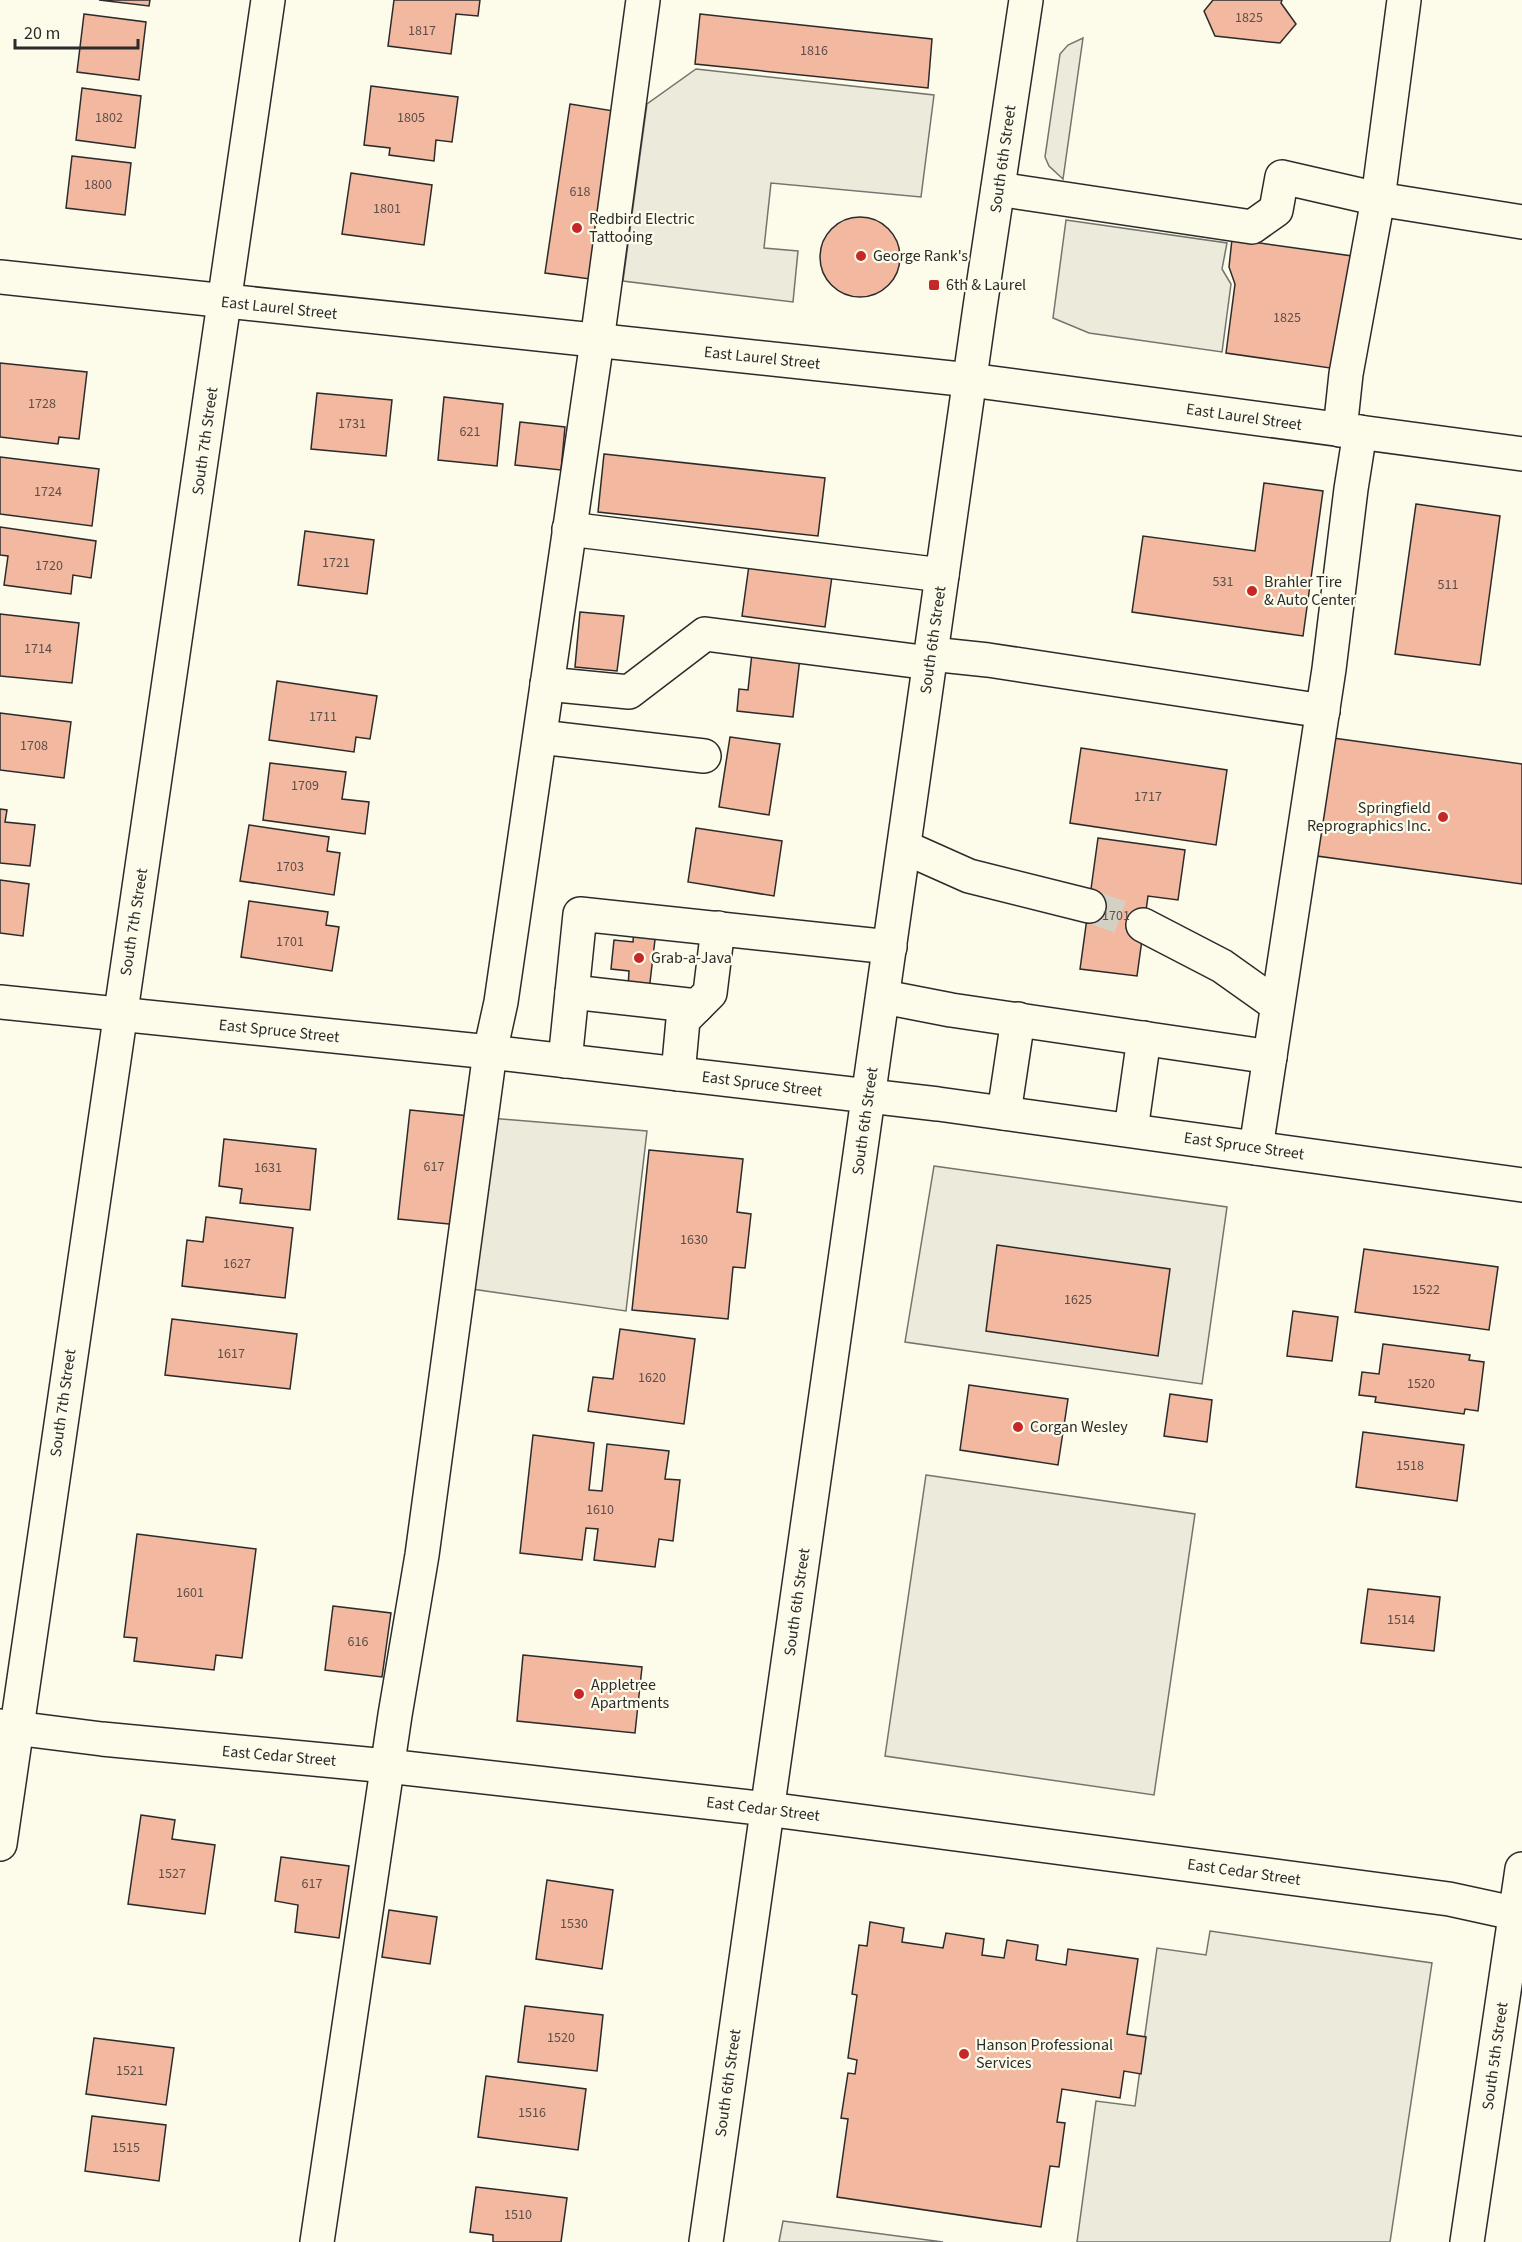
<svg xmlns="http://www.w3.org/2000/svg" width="1522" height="2242" font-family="'Source Sans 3',sans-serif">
  <rect width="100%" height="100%" fill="#fdfbea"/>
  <polygon fill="#ecebdb" stroke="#74746e" stroke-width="1.5" points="1083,38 1063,179 1049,166 1045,157 1060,54 1068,45"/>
  <g fill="#eceadb" stroke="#74746e" stroke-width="1.5">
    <polygon points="696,69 934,95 921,197 771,183 764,248 798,251 793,302 623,281 647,104"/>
    <polygon points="1066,220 1227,243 1222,269 1231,284 1222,352 1089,333 1053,318"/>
    <polygon points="490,1118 647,1131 626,1311 465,1288"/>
    <polygon points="934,1166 1227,1207 1202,1384 905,1342"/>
    <polygon points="926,1475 1195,1514 1154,1795 885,1756"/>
    <polygon points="1210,1931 1432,1963 1390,2242 1077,2242 1096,2101 1135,2106 1157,1948 1206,1955"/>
    <polygon points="783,2221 943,2242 779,2242"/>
  </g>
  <g fill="#f2b8a0" stroke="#2b2b2b" stroke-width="1.5">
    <polygon points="99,0 150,0 149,6"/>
    <polygon points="394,0 480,0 478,16 456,14 451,54 388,46"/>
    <polygon points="1213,0 1282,0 1281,3 1296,24 1280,43 1215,36 1204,11"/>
    <polygon points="84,14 146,22 139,80 77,72"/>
    <polygon points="700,14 932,39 928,88 695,64"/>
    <polygon points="371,86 458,97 452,142 436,140 434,161 389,155 390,148 364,145"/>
    <polygon points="82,88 141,96 135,148 76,140"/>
    <polygon points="570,104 614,111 590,279 545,273"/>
    <polygon points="72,156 131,163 125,215 66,208"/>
    <polygon points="351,173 432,185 424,245 342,234"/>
    <circle cx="860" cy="257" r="40"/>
    <polygon points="1232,239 1352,256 1337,369 1226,353 1235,284 1229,267"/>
    <polygon points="0,363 87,372 79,439 59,437 58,444 0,437"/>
    <polygon points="317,393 392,400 386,456 311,449"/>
    <polygon points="444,397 503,404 497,466 438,460"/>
    <polygon points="520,422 565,427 561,470 515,465"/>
    <polygon points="604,454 825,478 818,536 598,512"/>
    <polygon points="0,457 99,469 92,526 0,514"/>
    <polygon points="1264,483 1323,491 1303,636 1132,612 1143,536 1255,551"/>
    <polygon points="1416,504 1500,516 1480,665 1395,654"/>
    <polygon points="0,527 96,541 91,578 73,575 71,594 4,585 8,556 0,555"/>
    <polygon points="305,531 374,540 367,594 298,585"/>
    <polygon points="750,558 833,569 825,627 742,616"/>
    <polygon points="580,612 624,616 617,671 575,667"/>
    <polygon points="0,614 79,623 72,683 0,676"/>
    <polygon points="752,653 800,658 793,717 737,711 739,689 748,690"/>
    <polygon points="277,681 377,696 370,739 356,737 354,752 269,740"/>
    <polygon points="0,713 71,722 64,778 0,770"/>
    <polygon points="730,737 780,744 769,815 719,807"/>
    <polygon points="1333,738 1522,764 1522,884 1317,856"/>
    <polygon points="1081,748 1227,770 1216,845 1070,823"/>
    <polygon points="270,763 346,772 342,799 369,802 365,834 263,820"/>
    <polygon points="0,809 7,810 5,822 35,825 30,866 0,863"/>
    <polygon points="249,825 329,837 327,851 340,853 334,895 240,881"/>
    <polygon points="696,828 782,841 774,896 688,882"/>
    <polygon points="1098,838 1185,850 1178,900 1148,896 1137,976 1080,969"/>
    <polygon points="0,880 29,884 23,936 0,933"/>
    <polygon points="249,901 328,912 326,925 339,927 332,971 241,957"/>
    <polygon points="634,928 656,931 649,991 628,988 629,971 611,969 614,940 633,942"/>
    <polygon points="410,1110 470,1116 459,1225 398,1219"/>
    <polygon points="224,1139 316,1149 310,1210 240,1203 242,1189 219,1186"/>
    <polygon points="649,1150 743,1159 737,1212 751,1214 745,1268 733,1267 728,1319 632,1310"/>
    <polygon points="206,1217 293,1228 285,1298 182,1286 187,1240 203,1242"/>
    <polygon points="997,1245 1170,1269 1158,1356 986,1331"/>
    <polygon points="1364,1249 1498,1267 1489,1330 1355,1312"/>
    <polygon points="1293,1311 1338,1317 1332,1361 1287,1356"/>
    <polygon points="172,1319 297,1334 290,1389 165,1375"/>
    <polygon points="620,1329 695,1339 684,1424 588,1411 593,1377 613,1379"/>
    <polygon points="1383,1344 1470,1355 1469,1360 1484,1362 1478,1411 1465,1409 1464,1414 1375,1402 1376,1397 1359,1395 1362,1372 1379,1374"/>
    <polygon points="969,1385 1068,1399 1058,1465 960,1450"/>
    <polygon points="1170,1394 1212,1400 1207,1442 1164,1436"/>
    <polygon points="1363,1432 1464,1445 1457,1501 1356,1487"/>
    <polygon points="533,1435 594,1443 589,1490 602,1491 607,1444 669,1451 665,1479 680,1480 673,1541 659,1539 655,1567 594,1560 598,1529 586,1528 582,1560 520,1553"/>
    <polygon points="137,1534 256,1549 242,1658 216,1655 214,1670 134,1661 137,1638 124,1637"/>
    <polygon points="1368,1589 1440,1597 1434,1651 1361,1643"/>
    <polygon points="333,1606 391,1613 382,1677 325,1670"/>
    <polygon points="523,1655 642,1667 635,1733 517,1721"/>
    <polygon points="141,1815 175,1820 172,1839 215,1845 205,1914 128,1904"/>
    <polygon points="281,1857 349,1866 339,1938 295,1932 298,1905 275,1901"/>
    <polygon points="547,1880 613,1890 602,1969 536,1959"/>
    <polygon points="389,1910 437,1917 430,1964 382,1957"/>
    <polygon points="870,1922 904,1928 902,1942 943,1948 946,1933 984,1939 982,1955 1004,1958 1007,1940 1038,1945 1036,1960 1066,1965 1068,1949 1138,1959 1127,2034 1146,2037 1141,2074 1124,2071 1120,2098 1062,2089 1057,2122 1065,2123 1059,2167 1050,2166 1041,2227 837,2197 848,2119 841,2118 848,2073 855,2074 857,2060 848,2058 857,1995 852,1994 859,1945 867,1946"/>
    <polygon points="525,2006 603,2015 597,2071 518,2062"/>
    <polygon points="94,2038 174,2048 166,2105 86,2094"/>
    <polygon points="486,2076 586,2089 578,2150 478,2137"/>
    <polygon points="92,2116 166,2125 159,2181 85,2171"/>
    <polygon points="476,2187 567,2198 561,2242 493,2242 493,2235 470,2232"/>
  </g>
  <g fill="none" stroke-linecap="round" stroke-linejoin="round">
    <polyline stroke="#d3d1c4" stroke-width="33" stroke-dasharray="33 16" stroke-linecap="butt" points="1089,906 1143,925"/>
    <defs>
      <g id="minor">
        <polyline points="998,189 1252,227 1276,210 1282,177 1378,199 1522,222"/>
        <polyline points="0,277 970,380 1522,454"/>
        <polyline points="1340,430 1346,374 1378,199 1404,0"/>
        <polyline points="569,529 942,575"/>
        <polyline points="931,654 988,660 1323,711"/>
        <polyline points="547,684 629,692 705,634 930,663"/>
        <polyline points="540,737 704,756"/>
        <polyline points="904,847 969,876 1089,906"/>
        <polyline points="1143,925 1222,966 1277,1005"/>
        <polyline points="572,992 697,1006"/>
        <polyline points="884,997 951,1010 1270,1057"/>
        <polyline points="0,1002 490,1052 938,1104 1522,1185"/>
        <polyline points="565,1061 580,914 890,947"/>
        <polyline points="678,1074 683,1020 710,993 718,928"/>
        <polyline points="1004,1113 1018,1019"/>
        <polyline points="1131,1130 1144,1038"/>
        <polyline points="1256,1148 1329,669 1351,489 1360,432"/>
        <polyline points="0,1726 102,1739 387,1766 767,1809 1449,1899 1522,1915"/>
        <polyline points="0,1844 268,0"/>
        <polyline points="317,2242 395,1715 422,1555 490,1052 501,1002 597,341 643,0"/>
      </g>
      <g id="major">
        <polyline points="706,2242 980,307 1026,0"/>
        <polyline points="1467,2242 1522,1869"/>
      </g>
    </defs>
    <use href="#minor" stroke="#2b2b2b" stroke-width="36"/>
    <use href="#major" stroke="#2b2b2b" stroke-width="36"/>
    <use href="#minor" stroke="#fdfbea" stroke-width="33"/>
    <use href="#major" stroke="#fdfbea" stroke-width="33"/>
  </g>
  <g fill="#c62828" stroke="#fdfbea" stroke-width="2">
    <circle cx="577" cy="228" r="6"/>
    <circle cx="861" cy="256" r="6"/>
    <rect x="928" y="279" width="12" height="12" rx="3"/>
    <circle cx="1252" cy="591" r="6"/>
    <circle cx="1443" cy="817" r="6"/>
    <circle cx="639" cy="958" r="6"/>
    <circle cx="1018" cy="1427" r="6"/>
    <circle cx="579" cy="1694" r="6"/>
    <circle cx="964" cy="2054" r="6"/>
  </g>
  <g text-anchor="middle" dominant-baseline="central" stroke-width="4.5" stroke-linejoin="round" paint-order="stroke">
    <g font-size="14" fill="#5d4e48">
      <text x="1249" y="18">1825</text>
      <text x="422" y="31">1817</text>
      <text x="814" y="51">1816</text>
      <text x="109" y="118">1802</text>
      <text x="411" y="118">1805</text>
      <text x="98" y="185">1800</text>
      <text x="580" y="192">618</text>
      <text x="387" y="209">1801</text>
      <text x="1287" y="318">1825</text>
      <text x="42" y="404">1728</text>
      <text x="352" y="424">1731</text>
      <text x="470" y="432">621</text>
      <text x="48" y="492">1724</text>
      <text x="336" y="563">1721</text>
      <text x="49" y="566">1720</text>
      <text x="1223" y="582">531</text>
      <text x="1448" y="585">511</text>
      <text x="38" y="649">1714</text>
      <text x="323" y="717">1711</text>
      <text x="34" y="746">1708</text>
      <text x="305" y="786">1709</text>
      <text x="1148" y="797">1717</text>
      <text x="290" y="867">1703</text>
      <text x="1116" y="916">1701</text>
      <text x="290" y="942">1701</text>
      <text x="434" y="1167">617</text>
      <text x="268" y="1168">1631</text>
      <text x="694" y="1240">1630</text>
      <text x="237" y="1264">1627</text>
      <text x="1426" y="1290">1522</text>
      <text x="1078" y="1300">1625</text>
      <text x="231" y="1354">1617</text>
      <text x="652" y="1378">1620</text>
      <text x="1421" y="1384">1520</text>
      <text x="1410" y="1466">1518</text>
      <text x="600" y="1510">1610</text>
      <text x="190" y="1593">1601</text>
      <text x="1401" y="1620">1514</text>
      <text x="358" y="1642">616</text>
      <text x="172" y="1874">1527</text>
      <text x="312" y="1884">617</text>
      <text x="574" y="1924">1530</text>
      <text x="561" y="2038">1520</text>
      <text x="130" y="2071">1521</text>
      <text x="532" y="2113">1516</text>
      <text x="126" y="2148">1515</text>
      <text x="518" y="2215">1510</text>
    </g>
    <g font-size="16" fill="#2b2b2b" stroke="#fdfbea">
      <text transform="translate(1003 159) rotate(-82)">South 6th Street</text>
      <text transform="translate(279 308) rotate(6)">East Laurel Street</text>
      <text transform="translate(762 358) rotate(6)">East Laurel Street</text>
      <text transform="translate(1244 417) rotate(8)">East Laurel Street</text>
      <text transform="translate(205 441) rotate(-82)">South 7th Street</text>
      <text transform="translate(933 640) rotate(-82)">South 6th Street</text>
      <text transform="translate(134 922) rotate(-81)">South 7th Street</text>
      <text transform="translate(279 1031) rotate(6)">East Spruce Street</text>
      <text transform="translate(762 1084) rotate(7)">East Spruce Street</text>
      <text transform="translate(865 1121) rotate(-82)">South 6th Street</text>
      <text transform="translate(1244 1146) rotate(8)">East Spruce Street</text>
      <text transform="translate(63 1403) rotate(-82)">South 7th Street</text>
      <text transform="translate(797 1602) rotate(-82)">South 6th Street</text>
      <text transform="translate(279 1756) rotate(5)">East Cedar Street</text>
      <text transform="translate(763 1809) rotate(7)">East Cedar Street</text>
      <text transform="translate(1244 1872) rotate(8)">East Cedar Street</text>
      <text transform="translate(1495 2056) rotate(-82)">South 5th Street</text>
      <text transform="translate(728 2083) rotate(-82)">South 6th Street</text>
    </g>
    <g font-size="16" fill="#2b2b2b" stroke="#fdfbea" text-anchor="start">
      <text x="589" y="219">Redbird Electric<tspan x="589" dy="18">Tattooing</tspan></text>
      <text x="873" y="256">George Rank's</text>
      <text x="946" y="285">6th &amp; Laurel</text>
      <text x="1264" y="582">Brahler Tire<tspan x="1264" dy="18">&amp; Auto Center</tspan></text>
      <text x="1431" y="808" text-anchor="end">Springfield<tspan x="1431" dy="18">Reprographics Inc.</tspan></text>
      <text x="651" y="958">Grab-a-Java</text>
      <text x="1030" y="1427">Corgan Wesley</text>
      <text x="591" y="1685">Appletree<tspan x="591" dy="18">Apartments</tspan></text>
      <text x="976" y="2045">Hanson Professional<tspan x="976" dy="18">Services</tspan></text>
    </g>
  </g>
  <path d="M15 39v9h123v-9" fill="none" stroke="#2b2b2b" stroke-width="3"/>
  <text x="24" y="39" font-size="18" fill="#2b2b2b" stroke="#fdfbea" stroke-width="4.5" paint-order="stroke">20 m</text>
</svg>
